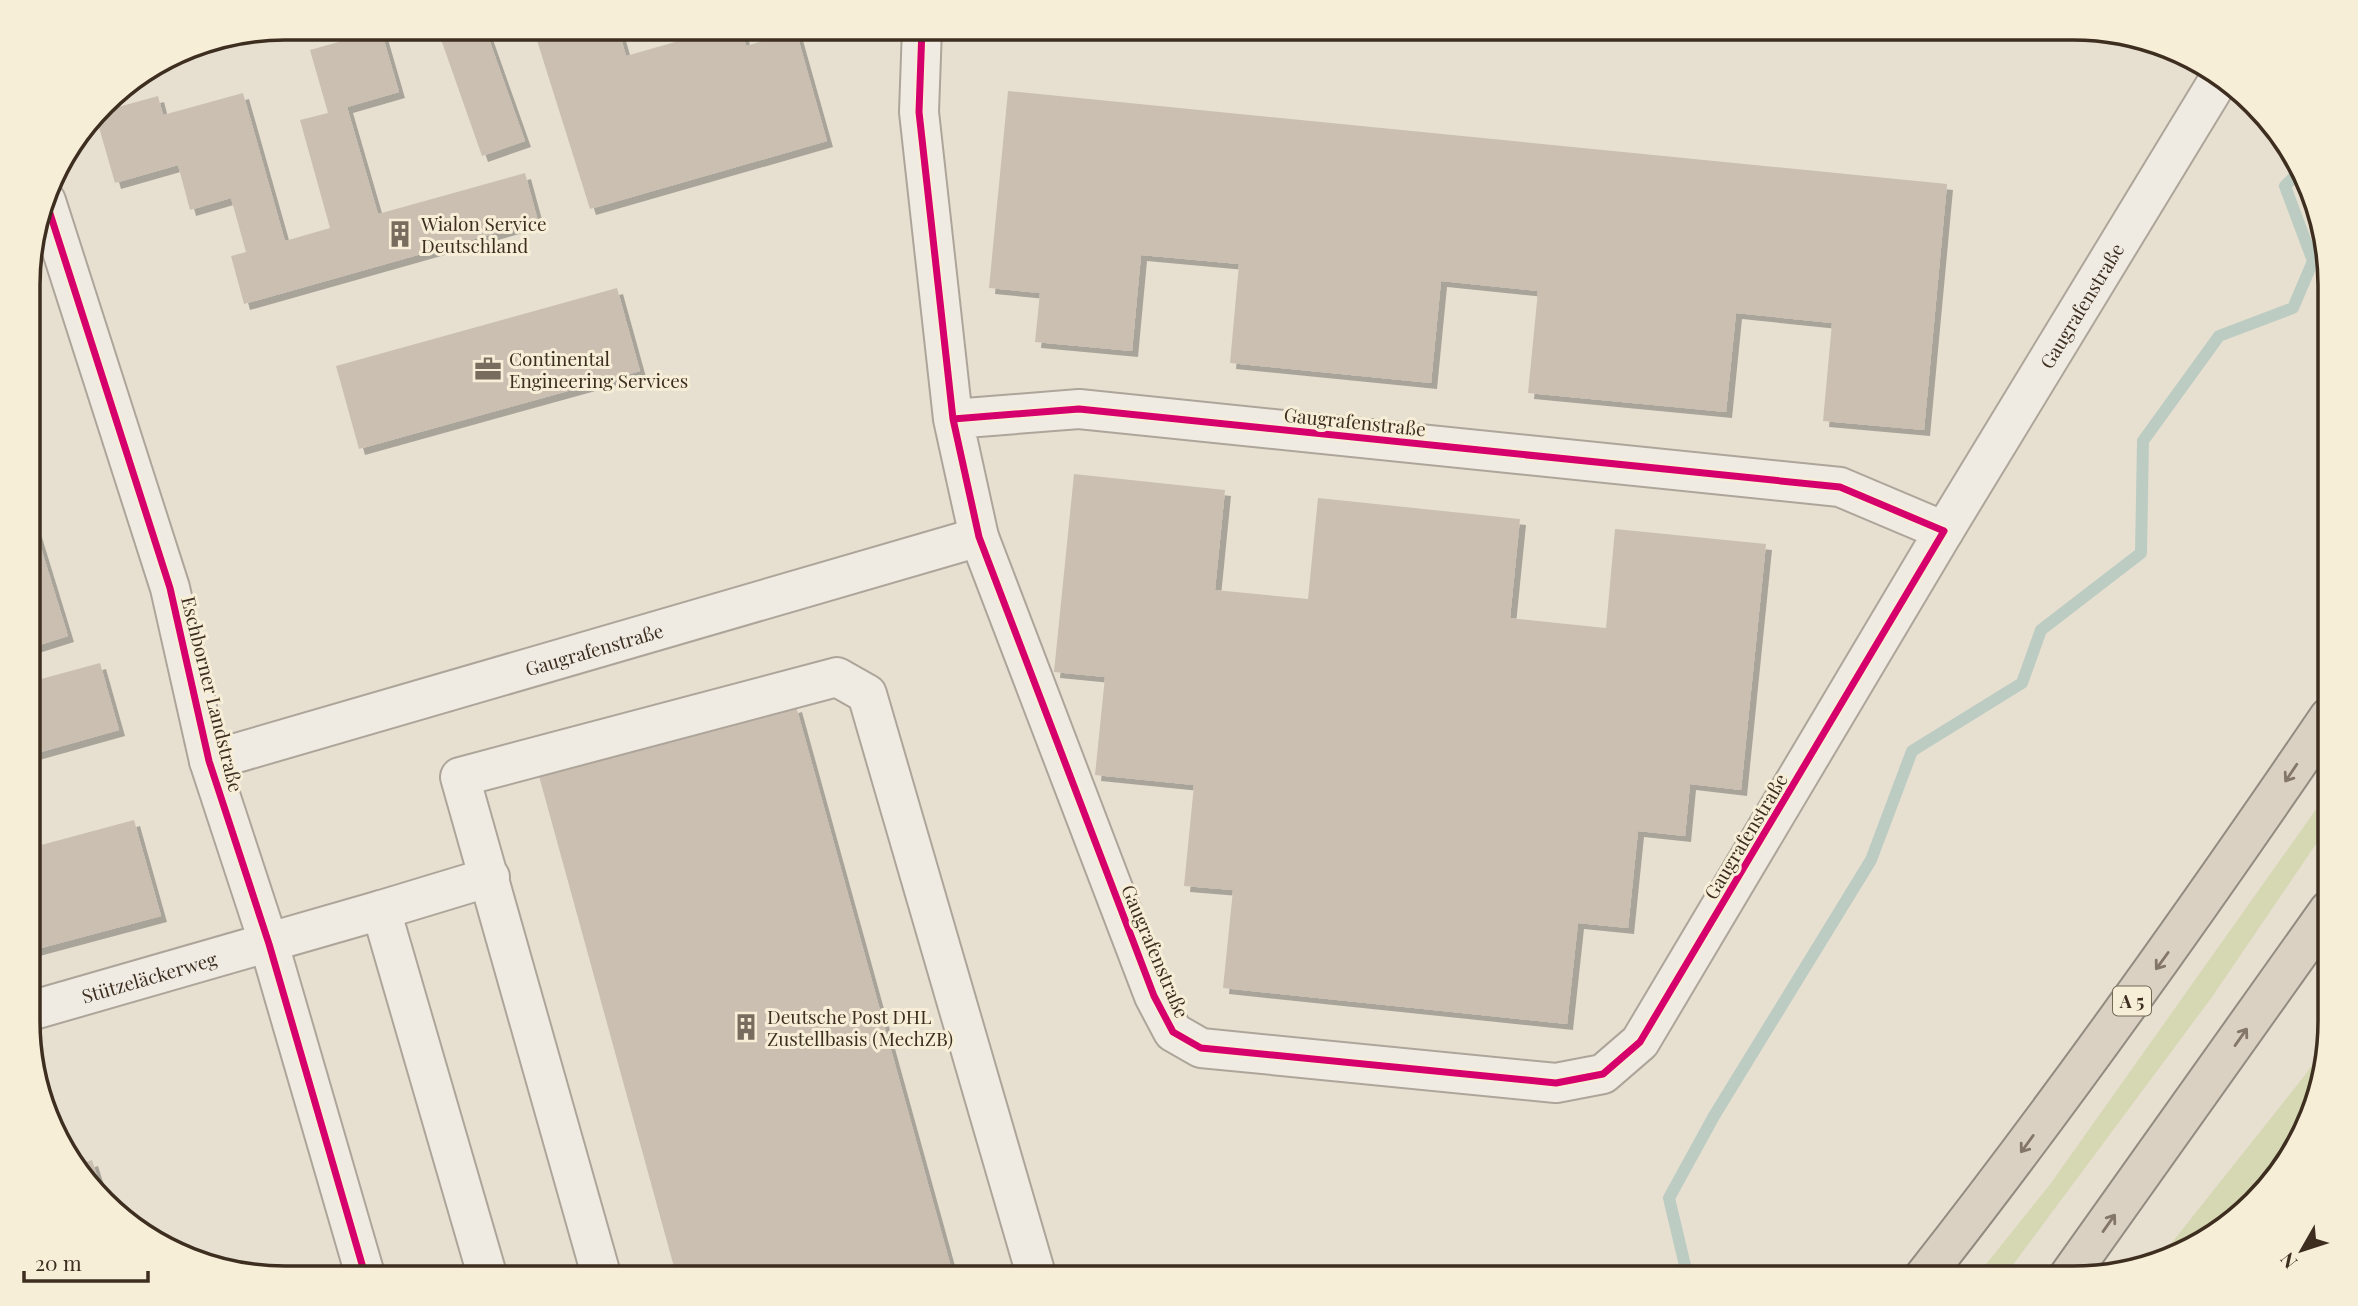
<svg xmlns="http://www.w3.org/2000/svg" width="2358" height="1306" font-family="'Playfair Display',serif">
  <defs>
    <filter id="shadow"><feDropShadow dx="6" dy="6" stdDeviation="0" flood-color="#0004"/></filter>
  </defs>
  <rect width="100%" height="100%" fill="#e7e0d1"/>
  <g fill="#d6d7b3">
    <polygon points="2329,791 2329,825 2212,997 2004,1277 1975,1278 2051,1183"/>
    <polygon points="2328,1041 2296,1149 2255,1202 2202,1243 2162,1255 2305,1075"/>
  </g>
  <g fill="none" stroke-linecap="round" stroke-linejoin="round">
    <polyline stroke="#bcccc2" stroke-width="12" points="1688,1278 1669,1198 1714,1116 1871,860 1912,751 2022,683 2041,630 2141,553 2143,441 2219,336 2293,308 2313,261 2285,186 2297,174"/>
  </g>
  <g fill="#cbbfb2" filter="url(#shadow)">
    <polygon points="437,28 485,28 525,141 482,156"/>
    <polygon points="553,28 618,28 626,56 724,28 741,28 746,46 796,31 827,141 590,209 535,34"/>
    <polygon points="381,30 399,92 347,107 378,214 525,173 538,221 244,304 231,256 246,252 231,198 190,210 178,165 115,183 96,117 100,112 158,96 163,115 243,93 285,241 330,228 300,120 328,113 310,50"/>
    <polygon points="1008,91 1947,184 1924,430 1823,421 1832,323 1736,313 1726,412 1528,393 1538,291 1441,281 1431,383 1230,363 1239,264 1141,255 1132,351 1035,342 1040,293 989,288"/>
    <polygon points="617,288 640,371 359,449 336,366"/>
    <polygon points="1074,474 1225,490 1215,590 1308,599 1318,498 1520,519 1510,618 1557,623 1606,628 1615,529 1766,544 1741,790 1690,784 1685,836 1638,831 1628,928 1578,923 1567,1024 1223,988 1233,890 1184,886 1194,785 1095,775 1105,677 1054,672"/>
    <polygon points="30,512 68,636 30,648"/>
    <polygon points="100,663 119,730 30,755 30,682"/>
    <polygon points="796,706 954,1278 677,1278 539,776"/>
    <polygon points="134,820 161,916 30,951 30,848"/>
    <polygon points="92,1160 102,1192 74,1166"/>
  </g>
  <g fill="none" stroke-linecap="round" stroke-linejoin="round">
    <defs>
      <g id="minor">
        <polyline points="922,28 919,112 953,419 979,537 1154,996 1173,1032 1201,1048 1556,1083 1603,1074 1640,1042 1944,531 1840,487 1079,409 953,419"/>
        <polyline points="46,201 170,588 209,761 269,944 366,1278"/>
        <path id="s1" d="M 1944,531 L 2219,79"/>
        <path id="s2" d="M 209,761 L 979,537"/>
        <polyline points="381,910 490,877"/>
        <path id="s3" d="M 30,1011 L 381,910 L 488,1278"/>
        <polyline points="602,1278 460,777 837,677 867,694 1037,1278"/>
      </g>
      <g id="highway">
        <polyline points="2068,1277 2329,910"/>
        <path d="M 1923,1278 C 2066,1096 2199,908 2329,717"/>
      </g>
    </defs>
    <use href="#minor" stroke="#ada599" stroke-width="42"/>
    <use href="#highway" stroke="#928b80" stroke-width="42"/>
    <use href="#minor" stroke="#efebe3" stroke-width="38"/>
    <use href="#highway" stroke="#dad1c2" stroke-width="38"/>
    <defs>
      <g id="cycleway">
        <polyline points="922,28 919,112 953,419 979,537 1154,996 1173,1032 1201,1048 1556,1083 1603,1074 1640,1042 1944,531 1840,487 1079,409 953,419"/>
        <polyline points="46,201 170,588 209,761 269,944 366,1278"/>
      </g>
    </defs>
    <use href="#cycleway" stroke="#f7eed8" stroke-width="11"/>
    <use href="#cycleway" stroke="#d6006c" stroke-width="7"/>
  </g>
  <defs><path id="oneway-shaft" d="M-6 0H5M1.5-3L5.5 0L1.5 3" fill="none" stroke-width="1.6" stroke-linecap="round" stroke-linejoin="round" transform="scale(1.75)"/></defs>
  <g stroke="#847769">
    <use href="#oneway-shaft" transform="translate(2291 773) rotate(124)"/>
    <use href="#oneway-shaft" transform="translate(2162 961) rotate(126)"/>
    <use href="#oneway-shaft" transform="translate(2241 1037) rotate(-55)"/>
    <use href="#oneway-shaft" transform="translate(2027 1144) rotate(126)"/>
    <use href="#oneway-shaft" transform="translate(2109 1223) rotate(-55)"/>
  </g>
  <defs>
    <symbol id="building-bare" viewBox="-9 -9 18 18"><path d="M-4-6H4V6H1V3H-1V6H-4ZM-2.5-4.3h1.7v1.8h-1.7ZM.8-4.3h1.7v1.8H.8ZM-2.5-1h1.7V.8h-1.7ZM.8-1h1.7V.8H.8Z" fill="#786c5e" stroke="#f7eed8" stroke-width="2.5" paint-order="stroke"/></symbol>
    <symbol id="office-bare" viewBox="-9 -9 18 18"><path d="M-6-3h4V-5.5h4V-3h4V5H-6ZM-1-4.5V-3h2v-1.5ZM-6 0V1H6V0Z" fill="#786c5e" stroke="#f7eed8" stroke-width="2.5" paint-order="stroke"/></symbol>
  </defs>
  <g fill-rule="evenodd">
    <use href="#building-bare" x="381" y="215" width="38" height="38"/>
    <use href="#office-bare" x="469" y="350" width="38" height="38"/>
    <use href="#building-bare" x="727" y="1008" width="38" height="38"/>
  </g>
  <g text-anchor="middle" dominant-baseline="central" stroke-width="6" stroke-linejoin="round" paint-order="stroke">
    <rect fill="#f7eed8" stroke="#756857" stroke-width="2" x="2113" y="986.5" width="38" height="29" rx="5"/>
    <g font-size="18" font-weight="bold" fill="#3d2e20">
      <text x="2132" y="1001">A 5</text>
    </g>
    <g font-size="19" fill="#3d2e20" stroke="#f7eed8" text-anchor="start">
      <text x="421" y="223">Wialon Service<tspan x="421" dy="22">Deutschland</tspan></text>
      <text x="509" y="358">Continental<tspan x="509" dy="22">Engineering Services</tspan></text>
      <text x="767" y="1016">Deutsche Post DHL<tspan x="767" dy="22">Zustellbasis (MechZB)</tspan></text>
    </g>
    <g font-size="19" fill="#3d2e20" stroke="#f7eed8">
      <text stroke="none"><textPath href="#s1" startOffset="264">Gaugrafenstraße</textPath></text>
      <text transform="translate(1355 421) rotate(6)">Gaugrafenstraße</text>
      <text stroke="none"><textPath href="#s2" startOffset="401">Gaugrafenstraße</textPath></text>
      <text transform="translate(213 694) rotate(76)">Eschborner Landstraße</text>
      <text transform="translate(1745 836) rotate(-59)">Gaugrafenstraße</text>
      <text transform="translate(1156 951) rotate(67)">Gaugrafenstraße</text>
      <text stroke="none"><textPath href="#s3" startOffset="124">Stützeläckerweg</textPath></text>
    </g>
  </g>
  <path d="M0 0H2358V1306H0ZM285 40H2073A245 245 0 0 1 2318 285V1021A245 245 0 0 1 2073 1266H285A245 245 0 0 1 40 1021V285A245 245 0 0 1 285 40Z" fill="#f7eed8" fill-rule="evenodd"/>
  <path fill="none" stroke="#3d2e20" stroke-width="3.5" d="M285 40H2073A245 245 0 0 1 2318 285V1021A245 245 0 0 1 2073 1266H285A245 245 0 0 1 40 1021V285A245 245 0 0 1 285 40Z"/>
  <g transform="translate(2302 1250) rotate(231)" stroke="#f7eed8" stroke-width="5" paint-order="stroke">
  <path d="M0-5L12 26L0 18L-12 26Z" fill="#3d2e20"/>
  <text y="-10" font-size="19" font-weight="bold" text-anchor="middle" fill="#3d2e20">N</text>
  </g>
  <path d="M24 1271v10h124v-10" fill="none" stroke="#3d2e20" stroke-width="3.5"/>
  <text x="35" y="1271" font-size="21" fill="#3d2e20" stroke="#f7eed8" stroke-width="5" paint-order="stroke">20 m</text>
</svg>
